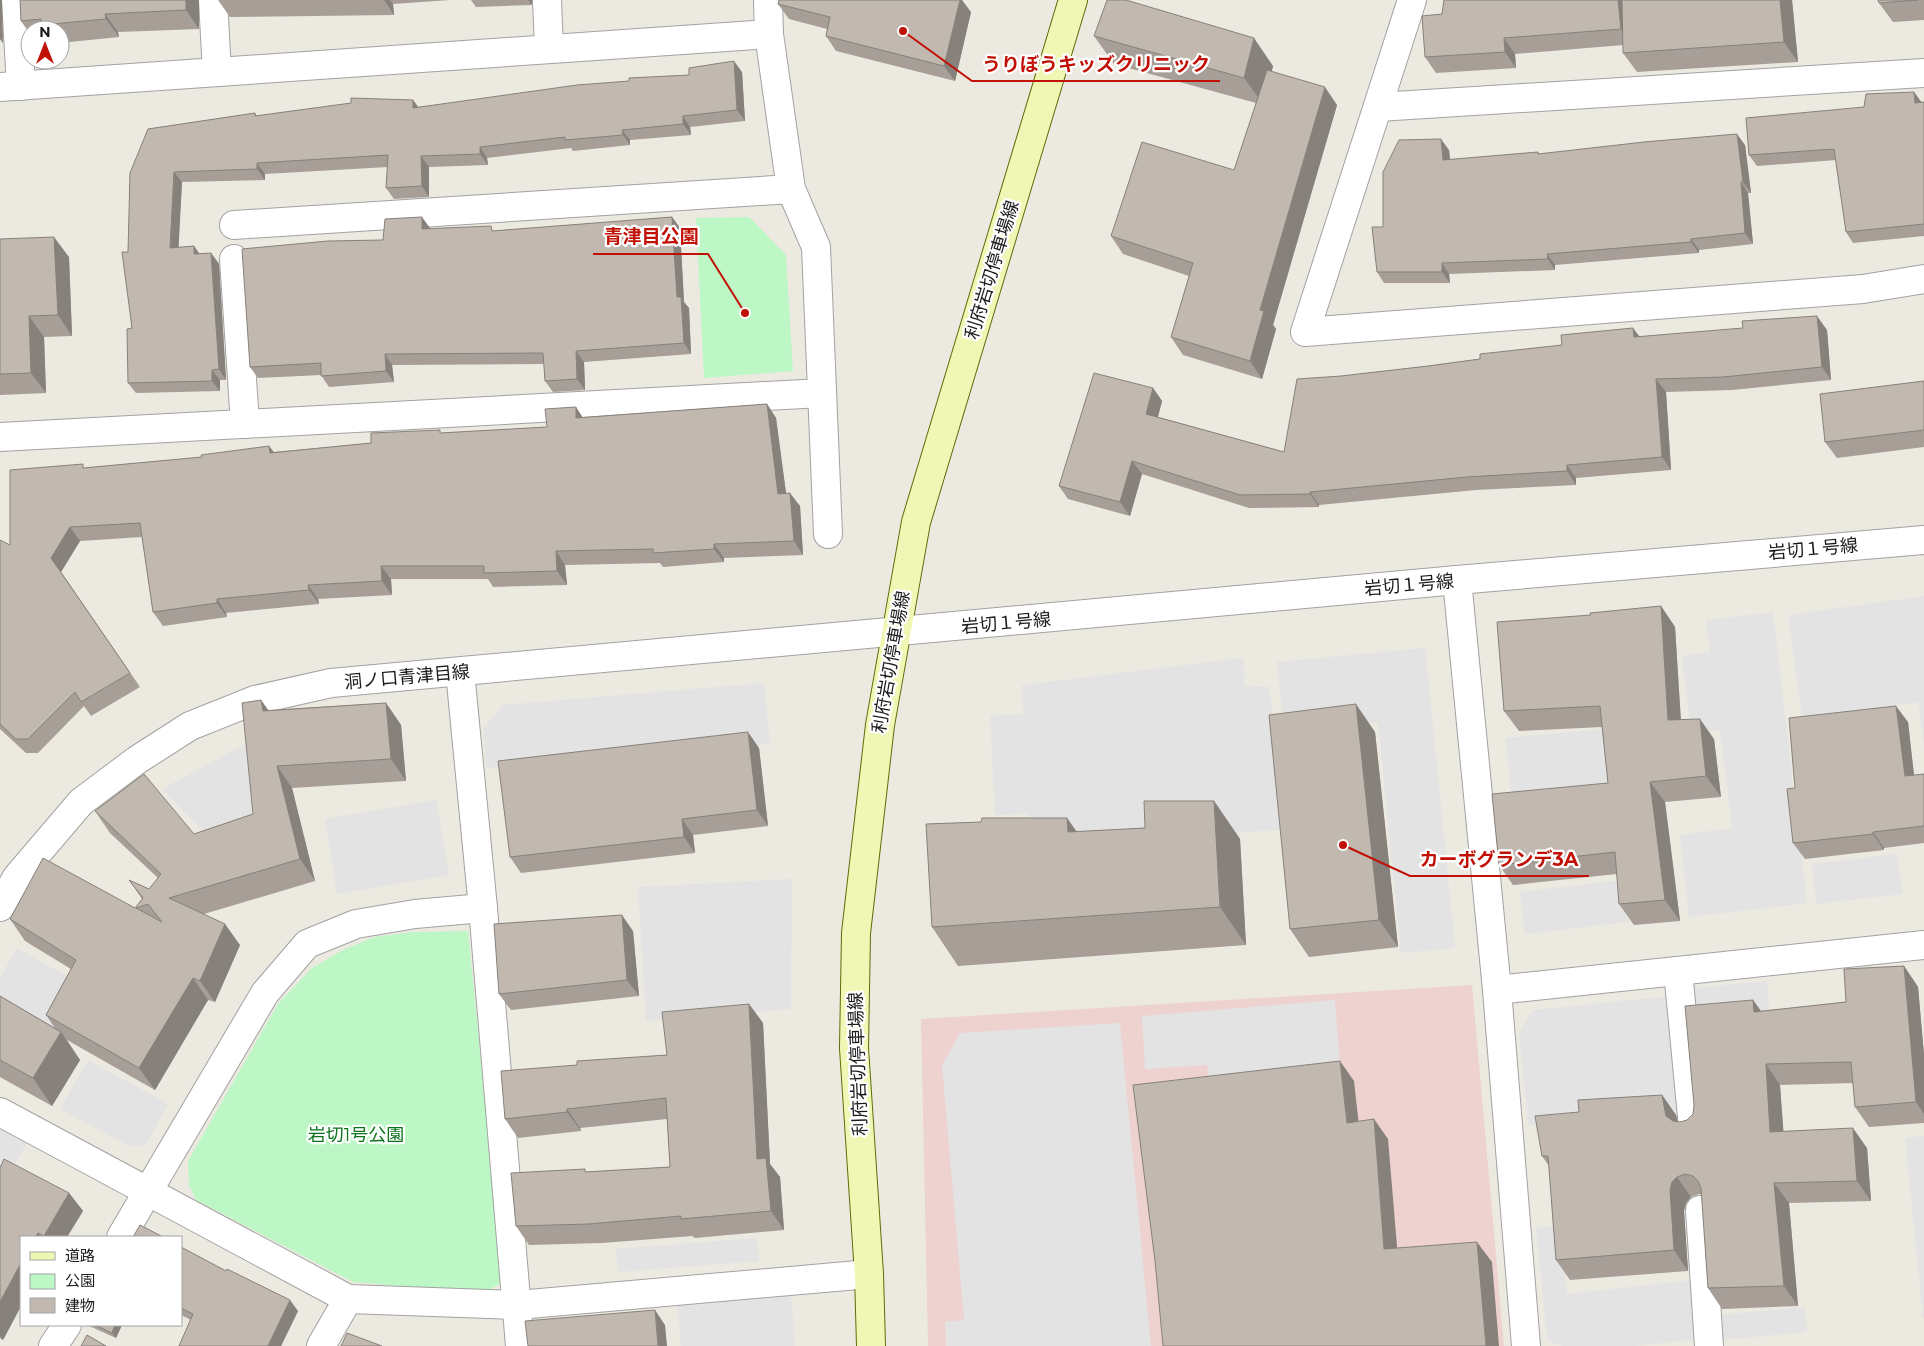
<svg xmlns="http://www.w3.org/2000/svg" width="1924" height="1346" font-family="Montserrat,'Noto Sans JP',sans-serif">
  <rect width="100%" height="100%" fill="#ece9e0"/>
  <polygon fill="#eed2cf" points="1472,985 1504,1346 928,1346 921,1019"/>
  <g fill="#bcf7c5">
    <polygon points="749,217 786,255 793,371 704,378 696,218"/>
    <polygon points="468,931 503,1282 483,1293 353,1282 196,1200 189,1185 188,1161 278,1004 312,968 343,950 374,937 413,932"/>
  </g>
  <g fill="#e3e3e3">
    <polygon points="1924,596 1924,746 1918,702 1802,718 1788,615"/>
    <polygon points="1773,612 1807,903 1689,917 1680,835 1732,828 1720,730 1691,733 1682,656 1710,652 1706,620"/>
    <polygon points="1425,648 1455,948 1401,953 1378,722 1284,731 1277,662"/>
    <polygon points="1243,658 1245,686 1269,687 1289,829 1031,848 1028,814 995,815 990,716 1023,714 1022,685"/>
    <polygon points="764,683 770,744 486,768 483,729 503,705"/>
    <polygon points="1603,729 1610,793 1512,802 1506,738"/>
    <polygon points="253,740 265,824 217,846 162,789"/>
    <polygon points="436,800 449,875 337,894 325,819"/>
    <polygon points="1897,854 1902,894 1816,904 1812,864"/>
    <polygon points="792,879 791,1009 646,1021 638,887"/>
    <polygon points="1623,880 1628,922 1525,934 1520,892"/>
    <polygon points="17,948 79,983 52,1031 0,1003 0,978"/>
    <polygon points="1767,981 1770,1014 1696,1021 1693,988"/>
    <polygon points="1671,996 1683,1109 1528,1125 1519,1033 1533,1010"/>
    <polygon points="1335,1000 1341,1079 1210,1090 1207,1065 1145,1069 1142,1016"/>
    <polygon points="1120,1023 1151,1346 946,1346 945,1322 964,1320 942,1065 960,1033"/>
    <polygon points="88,1060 168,1104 145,1146 129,1146 60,1109"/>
    <polygon points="0,1129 27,1142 10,1173 0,1168"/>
    <polygon points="1924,1136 1924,1318 1923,1318 1905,1138"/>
    <polygon points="1560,1225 1567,1294 1693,1280 1699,1339 1635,1346 1562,1346 1547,1340 1536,1228"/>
    <polygon points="757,1238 759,1261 618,1272 616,1249"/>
    <polygon points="791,1294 795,1346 681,1346 677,1302"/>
    <polygon points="1805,1307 1807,1332 1721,1340 1718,1315"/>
  </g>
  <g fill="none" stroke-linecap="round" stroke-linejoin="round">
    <defs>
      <g id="minor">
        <polyline points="16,0 21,86"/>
        <polyline points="213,0 217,72"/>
        <polyline points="547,0 549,49"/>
        <polyline points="768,0 769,34 791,189 816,247 828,534"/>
        <polyline points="1412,0 1305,332 1863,289 1924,279"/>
        <polyline points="0,87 769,34"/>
        <polyline points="1378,107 1924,73"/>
        <polyline points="234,225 791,189"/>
        <polyline points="234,259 245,424"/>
        <polyline points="0,437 822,393"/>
        <polyline points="1457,580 1497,990"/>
        <polyline points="460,672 483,908 520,1346"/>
        <polyline points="1678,971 1693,1127"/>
        <polyline points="0,1112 348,1299 518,1305 869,1274"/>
        <polyline points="1700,1210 1709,1346"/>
        <polyline points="121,1237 265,993 307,944 356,924 415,914 483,908"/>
        <polyline points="53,1346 67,1325"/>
        <polyline points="321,1346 348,1299"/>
      </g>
      <g id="tertiary">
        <polyline points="0,907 17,877 81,802 137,760 190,726 255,700 331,683 1457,580 1924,540"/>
        <polyline points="1526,1346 1497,990 1924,945"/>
      </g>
      <polyline id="secondary" points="871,1346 869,1274 854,1048 856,933 880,725 916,522 1073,0"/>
    </defs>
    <use href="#minor" stroke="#a2a2a2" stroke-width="30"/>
    <use href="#tertiary" stroke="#a2a2a2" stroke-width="30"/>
    <use href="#secondary" stroke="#5c6d07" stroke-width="30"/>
    <use href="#minor" stroke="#fff" stroke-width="28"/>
    <use href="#tertiary" stroke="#fff" stroke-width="28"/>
    <use href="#secondary" stroke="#f0f7b4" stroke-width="28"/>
  </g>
  <g fill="#a69e97">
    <polygon points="20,0 199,0 199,29 118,32 119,37 60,43 60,30 30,30 30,34 21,21"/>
    <polygon points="218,0 450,0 393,4 394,15 230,17"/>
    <polygon points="471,0 532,0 532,5 476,7"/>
    <polygon points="1444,0 1792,0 1798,62 1637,72 1623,53 1623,45 1515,54 1516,68 1436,73 1425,57 1442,14"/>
    <polygon points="1878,0 1924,0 1924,20 1893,22 1879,3"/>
    <polygon points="778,4 971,12 955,81 836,51 826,36 827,29 789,19"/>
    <polygon points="1094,36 1273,66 1271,72 1337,105 1273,325 1276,329 1262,379 1183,355 1171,337 1189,276 1123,254 1111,236 1234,170 1256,103 1114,64"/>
    <polygon points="742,72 745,121 690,127 691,135 630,140 630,145 573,151 571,148 487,158 488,165 429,167 429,197 394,199 386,188 388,167 265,174 265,180 182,182 178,248 199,254 211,253 219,264 226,380 220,380 220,391 136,393 128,383 132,328 128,252 148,129 255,113 257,116 413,100 418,107"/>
    <polygon points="1914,92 1921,102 1924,102 1924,236 1853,243 1846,232 1836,160 1757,166 1749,155 1864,107"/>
    <polygon points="1745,145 1751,193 1748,193 1753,244 1699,250 1699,253 1555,265 1555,270 1449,274 1450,283 1384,283 1377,272 1449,150 1450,160 1538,152 1539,154"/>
    <polygon points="672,217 680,228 684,302 689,308 691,354 584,362 585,390 553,392 545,381 544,364 392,365 394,382 329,387 321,375 258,378 250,367 383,240 430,228 430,229 495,231"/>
    <polygon points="0,239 69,257 72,336 44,337 46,393 0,395"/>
    <polygon points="1827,330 1831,380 1732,390 1666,392 1671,470 1576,478 1576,485 1476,490 1319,505 1319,507 1249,508 1142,474 1130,516 1068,499 1059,486 1153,388 1162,401 1158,417 1284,452 1341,376 1428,366 1640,337"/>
    <polygon points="1924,381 1924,447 1837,458 1825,442"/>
    <polygon points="767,404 776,418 786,493 800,506 803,555 724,558 724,562 663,567 660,563 565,565 567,585 493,587 488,579 391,579 392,595 318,599 319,604 226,613 227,617 163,626 153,612 142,537 80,541 61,572 140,687 91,716 84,706 38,753 26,753 0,729 0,540 10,545 85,468 202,457 269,446 274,452 371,443 442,433 547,427 583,417"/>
    <polygon points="1661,606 1675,627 1681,720 1714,739 1721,797 1665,802 1680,921 1634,925 1619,904 1617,874 1513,885 1499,865 1608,783 1602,727 1519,731 1504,711 1591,615"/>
    <polygon points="261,700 268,710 386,703 401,725 406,781 292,788 315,881 204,914 240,945 215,1002 208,1000 155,1090 67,1040 80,1060 52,1106 0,1077 0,996 55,1028 46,1015 71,969 25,941 10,919 135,908 142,899 129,880 149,889 158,878 110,833 95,811 194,834 253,814"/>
    <polygon points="1908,722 1914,776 1924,774 1924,843 1884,848 1884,850 1805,859 1793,843 1795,788"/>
    <polygon points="1375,732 1398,947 1309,957 1290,929"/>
    <polygon points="759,748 768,826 693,835 695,853 521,873 510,857"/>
    <polygon points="1214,801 1240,839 1246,945 958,966 932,927 981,822 1067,818 1076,832 1145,828"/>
    <polygon points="633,931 639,996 511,1010 499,994"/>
    <polygon points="1904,966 1918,987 1924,1055 1924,1123 1869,1127 1855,1107 1853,1083 1780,1085 1783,1131 1867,1148 1871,1201 1789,1203 1798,1306 1722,1309 1708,1288 1702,1195 1699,1194 1691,1197 1686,1203 1684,1211 1688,1271 1570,1280 1556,1260 1549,1166 1542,1156 1579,1112 1662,1095 1676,1115 1678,1122 1680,1122 1687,1120 1693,1114 1753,1000 1761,1011 1846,1002"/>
    <polygon points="749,1004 763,1023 770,1164 780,1177 784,1230 695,1238 692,1236 602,1243 529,1245 516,1226 587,1172 670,1167 667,1119 580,1128 581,1131 518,1138 505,1119 577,1065 667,1055"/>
    <polygon points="0,1166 69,1193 83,1211 67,1237 21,1237 21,1306 3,1340 0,1338"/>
    <polygon points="181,1247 298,1311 281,1346 179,1346 191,1320 181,1315"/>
    <polygon points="87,1325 122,1325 116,1338"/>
  </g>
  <g fill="#87817b">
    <polygon points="0,0 2,0 3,43 0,39"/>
    <polygon points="186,0 199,0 199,29 186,10"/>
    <polygon points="384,0 390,0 393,4 394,15"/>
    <polygon points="528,0 532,0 532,5"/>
    <polygon points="960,0 962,0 971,12 955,81 944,66"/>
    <polygon points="1618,0 1627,0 1632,45 1621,29"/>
    <polygon points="1780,0 1792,0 1798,62 1784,42"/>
    <polygon points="105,14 118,32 119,37 106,19"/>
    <polygon points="1254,38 1273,66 1264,105 1244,78"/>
    <polygon points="1504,38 1515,54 1516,68 1505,52"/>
    <polygon points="734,61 742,72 745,121 737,110"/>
    <polygon points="1325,87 1337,105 1273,325 1276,329 1262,379 1250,361 1260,310"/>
    <polygon points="1914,92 1922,103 1915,103"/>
    <polygon points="413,100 421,111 413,108"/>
    <polygon points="683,116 690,127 691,135 683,124"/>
    <polygon points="622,130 630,140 630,145 623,135"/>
    <polygon points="1737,134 1745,145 1751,193 1743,182"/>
    <polygon points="1441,139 1449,150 1451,171 1443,160"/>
    <polygon points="480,147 487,158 488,165 480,154"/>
    <polygon points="421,156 429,167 429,197 422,186"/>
    <polygon points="257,163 265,174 265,180 257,169"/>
    <polygon points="174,172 182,182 178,259 170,248"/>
    <polygon points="1741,182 1748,193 1753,244 1745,233"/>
    <polygon points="422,217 430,228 430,240 422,229"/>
    <polygon points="672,217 680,228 684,302 689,308 691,354 684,343 677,297"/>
    <polygon points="54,237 69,257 72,336 58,315"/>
    <polygon points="1691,239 1699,250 1699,253 1691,242"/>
    <polygon points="194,246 202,257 194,254"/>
    <polygon points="211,253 219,264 226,380 219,369"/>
    <polygon points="1547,254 1555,265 1555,270 1548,259"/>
    <polygon points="1442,263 1449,274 1450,283 1442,272"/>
    <polygon points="29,316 44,337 46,393 31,373"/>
    <polygon points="1817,316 1827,330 1831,380 1822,367"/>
    <polygon points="1633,328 1643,341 1634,337"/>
    <polygon points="576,351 584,362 585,390 577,379"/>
    <polygon points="385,354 392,365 394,382 386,371"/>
    <polygon points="212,370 220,380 220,391 212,381"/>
    <polygon points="1656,379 1666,392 1671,470 1662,457"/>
    <polygon points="1153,388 1162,401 1155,427 1146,414"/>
    <polygon points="767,404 776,418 788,508 778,494"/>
    <polygon points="576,407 585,421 576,418"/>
    <polygon points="269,446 279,460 270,453"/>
    <polygon points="1132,461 1142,474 1130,516 1120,502"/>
    <polygon points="1567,465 1576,478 1576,485 1567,471"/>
    <polygon points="1310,492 1319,505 1319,507 1310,494"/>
    <polygon points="790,493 800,506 803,555 794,541"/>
    <polygon points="70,527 80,541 61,572 140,687 51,558"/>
    <polygon points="714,544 724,558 724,562 714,549"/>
    <polygon points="556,551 565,565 567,585 557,571"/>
    <polygon points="381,566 391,579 392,595 382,581"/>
    <polygon points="308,585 318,599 319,604 309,590"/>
    <polygon points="217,599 226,613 227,617 217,603"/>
    <polygon points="1661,606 1675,627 1682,741 1668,720"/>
    <polygon points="261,700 276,721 263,711"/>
    <polygon points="386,703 401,725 406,781 391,759"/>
    <polygon points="1356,704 1375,732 1398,947 1379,920"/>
    <polygon points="1896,706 1908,722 1916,793 1905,776"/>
    <polygon points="1700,719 1714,739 1721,797 1706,776"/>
    <polygon points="748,732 759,748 768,826 757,810"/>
    <polygon points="277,766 292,788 315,881 300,859"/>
    <polygon points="1650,782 1665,802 1680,921 1665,900"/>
    <polygon points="1214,801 1240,839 1246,945 1220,907"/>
    <polygon points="1067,818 1094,856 1068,832"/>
    <polygon points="682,819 693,835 695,853 684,837"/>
    <polygon points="1873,832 1884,848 1884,850 1873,834"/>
    <polygon points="622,915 633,931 639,996 627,980"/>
    <polygon points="225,924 240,945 215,1002 200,981"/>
    <polygon points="1904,966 1918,987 1924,1055 1924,1114 1916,1102"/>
    <polygon points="193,978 208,1000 155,1090 139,1068"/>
    <polygon points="1753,1000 1767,1020 1754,1012"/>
    <polygon points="749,1004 763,1023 770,1164 780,1177 784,1230 771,1211 757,1159"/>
    <polygon points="61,1032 80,1060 52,1106 33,1078"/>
    <polygon points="1340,1061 1354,1081 1361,1144 1347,1123"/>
    <polygon points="1766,1064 1780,1085 1785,1152 1770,1132"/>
    <polygon points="1662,1095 1676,1115 1681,1136 1666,1116"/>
    <polygon points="567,1109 580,1128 581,1131 567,1112"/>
    <polygon points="1374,1119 1388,1139 1399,1270 1384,1249"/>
    <polygon points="1853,1128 1867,1148 1871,1201 1857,1181"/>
    <polygon points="1677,1177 1691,1197 1686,1203 1684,1211 1688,1271 1674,1250 1670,1190 1672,1182"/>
    <polygon points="1774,1183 1789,1203 1798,1306 1784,1286"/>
    <polygon points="69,1193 83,1211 67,1237 44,1237 44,1236"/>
    <polygon points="38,1233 41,1237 35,1237"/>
    <polygon points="1477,1242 1492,1262 1499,1346 1486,1346"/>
    <polygon points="21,1263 21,1306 3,1340 0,1336 0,1302"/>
    <polygon points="290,1300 298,1311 281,1346 268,1346"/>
    <polygon points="655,1310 665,1325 667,1346 658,1346"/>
    <polygon points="115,1325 122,1325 116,1338 112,1333"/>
  </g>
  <g fill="#c1b8b0" stroke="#87817b" fill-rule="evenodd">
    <polygon points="20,0 186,0 186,10 105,14 106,19 41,25 41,19 21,21"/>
    <polygon points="779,0 960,0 944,66 826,36 830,17 778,4"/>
    <polygon points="1107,0 1126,0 1254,38 1244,78 1094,36"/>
    <polygon points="1444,0 1618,0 1621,29 1504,38 1505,52 1425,57 1422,16 1442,14"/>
    <polygon points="1622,0 1780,0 1784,42 1623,53"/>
    <polygon points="1878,0 1918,0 1879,3"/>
    <polygon points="734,61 737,110 683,116 683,124 622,130 623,135 565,140 565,137 480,147 480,154 421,156 422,186 386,188 388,155 257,163 257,169 174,172 170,248 194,246 194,254 211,253 219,369 212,370 212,381 128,383 127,329 132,328 122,252 128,252 130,173 148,129 255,113 255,116 351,103 351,98 413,100 413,108 577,85 629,81 629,78 689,75 689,68"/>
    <polygon points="1267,70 1325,87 1260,310 1264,311 1250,361 1171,337 1193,263 1111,236 1142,142 1234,170"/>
    <polygon points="1914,92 1915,103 1924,102 1924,224 1846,232 1834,149 1749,155 1746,118 1864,107 1866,94"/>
    <polygon points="1737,134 1743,182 1741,182 1745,233 1691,239 1691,242 1547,254 1548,259 1442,263 1442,272 1377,272 1372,227 1383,227 1383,172 1399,140 1441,139 1443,160 1538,152 1538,154 1644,142"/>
    <polygon points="422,217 422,229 491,226 492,231 672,217 677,297 681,297 684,343 576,351 577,379 545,381 543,353 385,354 386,371 321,376 321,363 250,367 242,249 328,241 383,240 385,219"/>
    <polygon points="54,237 58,315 29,316 31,373 0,374 0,239"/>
    <polygon points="1817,316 1822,367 1723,377 1656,379 1662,457 1567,465 1567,471 1467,477 1310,492 1310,494 1240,495 1132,461 1120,502 1059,486 1094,373 1153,388 1146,414 1284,452 1297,379 1341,376 1428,366 1480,359 1480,354 1562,345 1561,335 1633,328 1634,337 1743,328 1742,321"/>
    <polygon points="1924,381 1924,430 1825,442 1820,394"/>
    <polygon points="767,404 778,494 790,493 794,541 714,544 714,549 653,553 653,549 556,551 557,571 484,573 484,566 381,566 382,581 308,585 309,590 217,599 217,603 153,612 140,523 70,527 51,558 130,673 81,702 75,692 28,739 16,739 0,724 0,540 10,545 10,470 83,464 83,468 202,457 201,455 269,446 270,453 371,443 371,433 440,430 440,433 547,427 545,409 576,407 576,418"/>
    <polygon points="1661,606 1668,720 1700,719 1706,776 1650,782 1665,900 1619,904 1615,852 1499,865 1492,794 1608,783 1600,706 1504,711 1497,622 1591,615 1590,613"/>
    <path d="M 261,700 L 263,711 L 386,703 L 391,759 L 277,766 L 300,859 L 169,898 L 225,924 L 200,981 L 193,978 L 139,1068 L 46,1015 L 76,960 L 10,919 L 43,858 L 135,908 L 143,898 L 129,880 L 149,889 L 161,874 L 95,811 L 144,774 L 194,834 L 253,814 L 242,703 ZM 148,904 L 162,922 L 136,908 Z"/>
    <polygon points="1356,704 1379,920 1290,929 1269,715"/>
    <polygon points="1896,706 1905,776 1924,774 1924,826 1873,832 1873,834 1793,843 1787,789 1795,788 1789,718"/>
    <polygon points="748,732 757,810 682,819 684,837 510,857 498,761"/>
    <polygon points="1144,801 1214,801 1220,907 932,927 926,824 981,822 982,818 1067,818 1068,832 1145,828"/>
    <polygon points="622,915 627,980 499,994 494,924"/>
    <polygon points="1904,966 1916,1102 1855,1107 1851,1062 1766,1064 1770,1132 1853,1128 1857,1181 1774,1183 1784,1286 1708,1288 1701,1188 1698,1181 1693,1176 1685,1174 1677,1177 1672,1182 1670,1190 1674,1250 1556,1260 1548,1156 1542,1156 1535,1116 1579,1112 1578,1100 1662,1095 1666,1116 1673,1121 1680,1122 1687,1120 1693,1114 1694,1105 1685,1006 1753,1000 1754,1012 1846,1002 1844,969"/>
    <polygon points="0,996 61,1032 33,1078 0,1060"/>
    <polygon points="749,1004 757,1159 766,1158 771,1211 681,1219 681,1216 589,1224 516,1226 511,1173 585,1169 585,1172 670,1167 666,1098 567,1109 567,1112 505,1119 501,1071 577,1065 577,1061 667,1055 662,1012"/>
    <polygon points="1340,1061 1347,1123 1374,1119 1384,1249 1477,1242 1486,1346 1163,1346 1155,1261 1133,1085"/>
    <polygon points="4,1159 69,1193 44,1236 38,1233 35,1237 21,1237 21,1263 0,1302 0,1166 1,1166"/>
    <polygon points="140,1225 163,1237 133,1237"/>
    <polygon points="181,1247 226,1271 227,1269 290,1300 268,1346 179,1346 193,1314 181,1308"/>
    <polygon points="655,1310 658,1346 528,1346 525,1321"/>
    <polygon points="95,1325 115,1325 112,1333"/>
    <polygon points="347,1333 382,1346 341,1346"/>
    <polygon points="87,1335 106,1346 81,1346"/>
  </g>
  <g text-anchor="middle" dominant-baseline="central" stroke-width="4.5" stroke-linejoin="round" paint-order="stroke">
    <g font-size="18" fill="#1b1b1b" stroke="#fff">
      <text transform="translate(992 270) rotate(-73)">利府岩切停車場線</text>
      <text transform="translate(1813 549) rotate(-5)">岩切１号線</text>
      <text transform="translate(1409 585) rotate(-5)">岩切１号線</text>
      <text transform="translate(1006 623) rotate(-5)">岩切１号線</text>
      <text transform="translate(891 662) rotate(-80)">利府岩切停車場線</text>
      <text transform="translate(407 677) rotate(-5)">洞ノ口青津目線</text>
      <text transform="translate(858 1064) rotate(-92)">利府岩切停車場線</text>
    </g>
    <g font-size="18" fill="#0d741c" stroke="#fff">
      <text x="356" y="1135">岩切1号公園</text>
    </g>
  </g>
  <path fill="none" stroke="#c11005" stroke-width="2" d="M903 31L972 81H1220M745 313L708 254H593M1343 845L1410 876H1589"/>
  <g fill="#c11005" stroke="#fff" stroke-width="2">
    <circle cx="903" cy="31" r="5"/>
    <circle cx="745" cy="313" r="5"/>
    <circle cx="1343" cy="845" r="5"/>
  </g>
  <g font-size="19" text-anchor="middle" font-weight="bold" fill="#c11005" stroke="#fff" stroke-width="4.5" stroke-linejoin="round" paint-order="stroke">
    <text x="1096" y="71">うりぼうキッズクリニック</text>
    <text x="651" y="243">青津目公園</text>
    <text x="1499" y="866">カーボグランデ3A</text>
  </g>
  <rect x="20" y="1236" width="162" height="90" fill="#ffffff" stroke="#a4a4a4"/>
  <rect x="30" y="1252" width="25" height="8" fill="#f0f7b4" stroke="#a4a4a4"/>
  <text x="65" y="1261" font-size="15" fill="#1b1b1b">道路</text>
  <rect x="30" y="1274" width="25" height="15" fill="#bcf7c5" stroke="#a4a4a4"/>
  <text x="65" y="1286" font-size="15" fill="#1b1b1b">公園</text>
  <rect x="30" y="1298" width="25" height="15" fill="#c1b8b0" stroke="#a4a4a4"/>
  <text x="65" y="1311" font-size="15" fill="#1b1b1b">建物</text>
  <g transform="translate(45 45)"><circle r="24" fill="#ffffff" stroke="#a4a4a4"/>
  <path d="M0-4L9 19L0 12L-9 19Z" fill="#c11005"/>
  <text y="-8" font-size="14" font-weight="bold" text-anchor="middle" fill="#1b1b1b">N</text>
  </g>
</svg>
